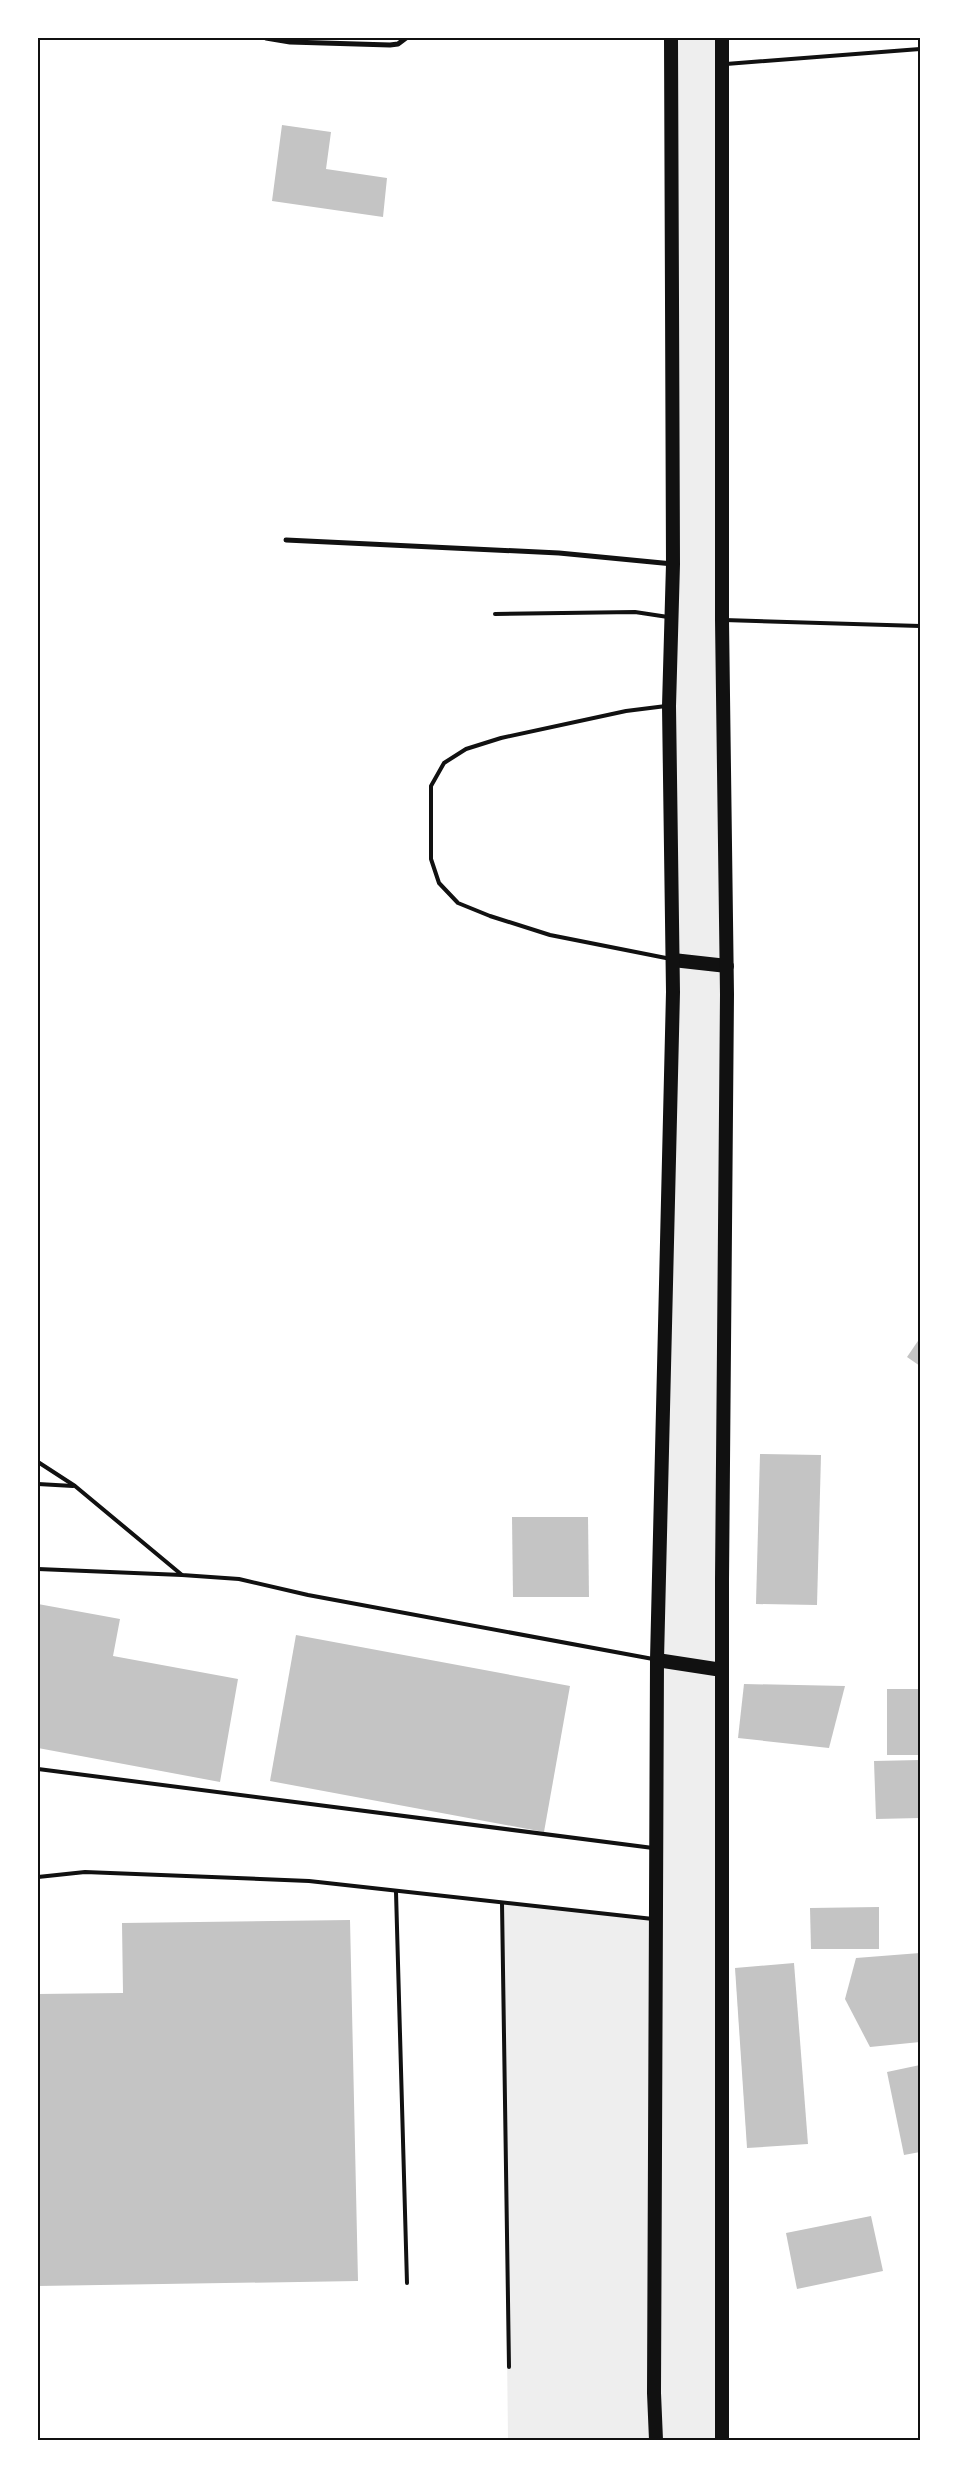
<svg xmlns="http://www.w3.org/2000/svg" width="958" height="2478" font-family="'DejaVu Sans',sans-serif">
  <rect width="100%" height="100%" fill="#fff"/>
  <polygon fill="#eee" points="671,38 722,38 722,2440 508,2440 502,1903 654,1920 673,960"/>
  <g fill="#c4c4c4">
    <polygon points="282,125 331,132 326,169 387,178 383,217 272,201"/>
    <polygon points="920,1338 920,1366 907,1357"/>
    <polygon points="760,1454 821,1455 817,1605 756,1604"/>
    <polygon points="512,1517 588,1517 589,1597 513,1597"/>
    <polygon points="38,1604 120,1619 113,1656 238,1679 220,1782 38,1748"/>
    <polygon points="296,1635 570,1686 544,1832 270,1781"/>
    <polygon points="744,1684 845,1686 829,1748 738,1738"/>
    <rect x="887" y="1689" width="33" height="66"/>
    <polygon points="920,1760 920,1818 876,1819 874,1761"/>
    <polygon points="879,1907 879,1949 811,1949 810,1908"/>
    <polygon points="350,1920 358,2281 38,2286 38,1994 123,1993 122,1923"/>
    <polygon points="920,1953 920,2042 870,2047 845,1999 856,1958"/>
    <polygon points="794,1963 808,2144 747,2148 735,1968"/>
    <polygon points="920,2065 920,2152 904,2155 887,2072"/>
    <polygon points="871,2216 883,2271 797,2289 786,2233"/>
  </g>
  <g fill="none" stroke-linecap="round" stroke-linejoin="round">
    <g stroke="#111" stroke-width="4">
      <polyline points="726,64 920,49"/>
      <polyline points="495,614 635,612 668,617"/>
      <polyline points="724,620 920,626"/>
      <polyline points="666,706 626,711 501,738 466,749 444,763 431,786 431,859 439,883 458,903 490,916 550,935 671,959"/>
      <polyline points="38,1462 75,1486 182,1575 239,1579 308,1595 653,1659"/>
      <polyline points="38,1484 73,1486"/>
      <polyline points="38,1569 182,1575"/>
      <polyline points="38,1769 653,1848"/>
      <polyline points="38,1877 85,1872 309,1881 653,1919"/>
      <polyline points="396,1892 407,2283"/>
      <polyline points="502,1903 509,2367"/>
    </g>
    <g stroke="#111" stroke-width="5">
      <polyline points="266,38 290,42 390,45 398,44 406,38"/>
      <polyline points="286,540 559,553 673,564"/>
    </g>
    <g stroke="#111" stroke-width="14">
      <polyline points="673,960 727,966"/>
      <polyline points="657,1660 722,1670"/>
      <polyline points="656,2440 654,2393 657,1660 673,992 669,706 673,564 671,38"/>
      <polyline points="722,2440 722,1580 727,994 722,620 722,38"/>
    </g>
  </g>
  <rect width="958" height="2478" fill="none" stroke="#ffffff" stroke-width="78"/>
  <rect x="39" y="39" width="880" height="2400" fill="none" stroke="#111" stroke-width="2"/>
</svg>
